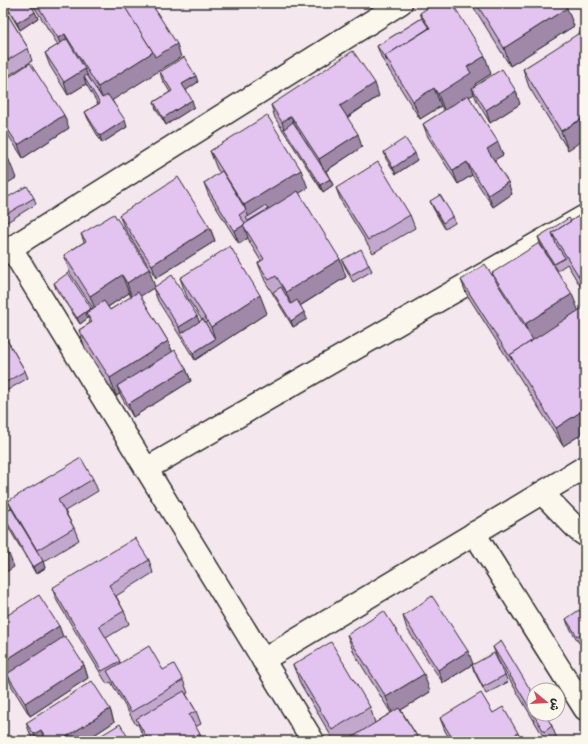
<svg xmlns="http://www.w3.org/2000/svg" width="588" height="744" font-family="Sriracha,'Playpen Sans Arabic',sans-serif">
  <rect width="100%" height="100%" fill="#f4e7ed"/>
  <filter id="ink" filterUnits="userSpaceOnUse"><feTurbulence type="fractalNoise" baseFrequency=".025" numOctaves="2"/><feDisplacementMap in="SourceGraphic" scale="8" xChannelSelector="R" yChannelSelector="G"/><feConvolveMatrix kernelMatrix="1 2 1 2 8 2 1 2 1" color-interpolation-filters="sRGB"/></filter>
  <g filter="url(#ink)">
    <g fill="none" stroke-linecap="round" stroke-linejoin="round">
      <defs>
        <g id="street">
          <polyline points="11,248 313,741"/>
          <polyline points="3,253 401,3"/>
          <polyline points="146,469 585,216"/>
          <polyline points="542,493 578,530 585,535"/>
          <polyline points="474,533 585,709"/>
          <polyline points="263,660 585,467"/>
        </g>
      </defs>
      <use href="#street" stroke="#2b2b2b" stroke-width="25"/>
      <use href="#street" stroke="#fbf7ec" stroke-width="22"/>
    </g>
    <g fill="#c3a8ce" stroke="#2b2b2b" fill-rule="evenodd">
      <polygon points="4,3 30,3 38,18 20,30 6,7"/>
      <polygon points="32,3 151,3 181,57 112,100 127,127 102,143 88,119 85,112 98,104 86,84 68,95 50,66 45,53 58,45"/>
      <polygon points="471,3 564,3 574,26 510,66"/>
      <polygon points="3,7 28,48 32,61 3,79"/>
      <polygon points="420,13 491,74 475,84 475,86 520,104 490,123 477,101 474,94 469,97 503,155 494,160 512,194 493,207 472,175 458,184 428,137 423,124 444,111 441,106 420,119 382,59 377,46 422,18"/>
      <polygon points="585,31 568,150 529,87 523,69"/>
      <polygon points="160,72 198,82 186,90 194,107 166,125 156,109 154,102 170,92 162,79"/>
      <polygon points="3,81 69,128 23,158 3,127"/>
      <polygon points="379,96 347,118 362,147 326,171 333,185 323,192 275,118 271,105"/>
      <polygon points="210,151 308,188 299,193 346,277 300,306 307,319 293,327 265,281 258,263 261,261 250,243 248,238 239,244 209,196 204,183 220,173 217,169"/>
      <polygon points="384,152 417,160 396,174 386,159"/>
      <polygon points="336,188 410,215 415,228 373,253 341,201"/>
      <polygon points="34,198 36,204 4,224 3,223 3,200"/>
      <polygon points="430,201 453,216 455,223 445,229 433,208"/>
      <polygon points="585,212 585,294 567,264 557,271 578,311 585,308 585,432 563,446 466,293 461,280 494,279 492,273 553,265 540,243 538,237 571,221"/>
      <polygon points="119,215 210,228 215,241 156,278 124,227"/>
      <path d="M 81,234 L 155,287 L 200,322 L 202,320 L 187,297 L 180,278 L 267,313 L 195,360 L 158,301 L 153,288 L 140,296 L 168,341 L 172,351 L 186,369 L 191,381 L 133,417 L 122,398 L 120,394 L 116,396 L 85,348 L 79,330 L 90,323 L 88,318 L 80,324 L 56,289 L 54,283 L 91,309 L 93,308 L 70,273 L 64,255 L 84,242 ZM 129,293 L 131,297 L 110,310 L 108,307 Z"/>
      <polygon points="342,260 369,265 372,271 353,282 345,267"/>
      <polygon points="3,333 25,371 28,378 6,391 3,387"/>
      <polygon points="93,479 98,491 65,511 74,528 79,540 43,562 45,568 36,574 4,520 3,517 3,512 11,508 8,501"/>
      <polygon points="149,560 153,573 116,596 124,611 129,624 106,638 120,663 163,670 183,680 188,693 186,694 196,711 201,724 195,727 200,734 202,741 146,741 141,732 138,724 136,725 111,682 107,684 57,601 52,588"/>
      <polygon points="403,616 473,664 443,683 407,629"/>
      <polygon points="3,618 59,626 63,638 84,665 88,678 30,716 12,687 7,675 5,676 3,673"/>
      <polygon points="566,619 585,620 585,640 579,643 568,625"/>
      <polygon points="347,635 430,692 401,710 420,741 352,741 352,740 351,741 334,741 300,683 293,665 370,707 375,723 391,713 354,653"/>
      <polygon points="493,647 552,726 557,739 554,741 546,741 498,660"/>
      <polygon points="472,665 505,675 508,682 486,694 474,671"/>
      <polygon points="110,709 114,722 85,741 34,741 31,736 26,723"/>
      <polygon points="493,713 518,733 521,741 451,741 445,731 440,718"/>
    </g>
    <g fill="#9f88a8" stroke="#2b2b2b">
      <polygon points="567,8 574,26 510,66 504,48"/>
      <polygon points="35,12 38,18 20,30 17,23"/>
      <polygon points="65,34 71,52 65,56 58,38"/>
      <polygon points="177,44 181,57 105,105 98,87 153,52"/>
      <polygon points="485,56 491,74 475,84 477,92 472,88 474,94 445,112 438,94 467,67"/>
      <polygon points="85,69 90,82 84,77 86,84 68,95 64,82"/>
      <polygon points="196,76 198,82 185,91 182,84"/>
      <polygon points="375,83 379,96 344,119 340,106"/>
      <polygon points="434,88 441,106 420,119 413,101"/>
      <polygon points="516,91 520,104 490,123 486,110"/>
      <polygon points="192,100 194,107 166,125 163,118"/>
      <polygon points="64,115 69,128 23,158 18,145"/>
      <polygon points="291,116 296,129 284,129 282,122"/>
      <polygon points="585,117 585,139 568,150 561,131"/>
      <polygon points="125,120 127,127 102,143 100,136"/>
      <polygon points="358,134 362,147 324,172 319,159"/>
      <polygon points="498,142 503,155 491,162 487,149"/>
      <polygon points="415,153 417,160 396,174 393,168"/>
      <polygon points="9,160 16,178 3,186 3,164"/>
      <polygon points="467,162 472,175 458,184 453,171"/>
      <polygon points="301,170 308,188 251,223 244,205"/>
      <polygon points="330,179 333,185 323,192 320,185"/>
      <polygon points="508,182 512,194 493,207 488,195"/>
      <polygon points="244,225 248,238 239,244 234,231"/>
      <polygon points="210,228 215,241 156,278 152,265"/>
      <polygon points="340,259 346,277 293,310 286,292"/>
      <polygon points="149,269 155,287 133,301 127,283"/>
      <polygon points="122,275 129,293 97,314 90,296"/>
      <polygon points="572,294 579,312 531,343 525,324"/>
      <polygon points="260,295 267,313 195,360 193,353 215,339 211,327"/>
      <polygon points="91,308 93,315 86,313 88,318 80,324 77,318"/>
      <polygon points="304,312 307,319 293,327 291,321"/>
      <polygon points="197,316 202,328 181,334 179,327"/>
      <polygon points="168,341 175,359 117,386 120,394 116,396 110,378"/>
      <polygon points="186,369 191,381 133,417 128,404"/>
      <polygon points="585,409 585,432 563,446 556,428"/>
      <polygon points="9,554 14,567 3,574 3,558"/>
      <polygon points="43,561 45,568 36,574 33,567"/>
      <polygon points="59,626 64,639 5,676 3,670 3,662"/>
      <polygon points="468,651 473,664 443,683 438,670"/>
      <polygon points="84,665 88,678 30,716 25,703"/>
      <polygon points="424,674 430,692 393,715 386,697"/>
      <polygon points="110,709 114,722 85,741 60,741"/>
      <polygon points="41,730 45,741 36,741 34,734"/>
    </g>
    <g fill="#e3c3f0" stroke="#2b2b2b">
      <polygon points="5,3 30,3 35,12 17,23"/>
      <polygon points="36,3 123,3 153,52 98,87 65,34 58,38"/>
      <polygon points="124,3 151,3 177,44 155,57 153,52 123,4"/>
      <polygon points="435,3 452,3 485,56 467,67 471,73 438,94 434,88 413,101 385,56 430,28 420,13"/>
      <polygon points="476,3 564,3 567,8 504,48"/>
      <polygon points="3,7 28,48 3,63"/>
      <polygon points="422,18 429,28 385,56 387,61 377,46"/>
      <polygon points="584,30 585,31 585,117 561,131 523,69"/>
      <polygon points="67,39 85,69 64,82 45,53"/>
      <polygon points="353,51 375,83 340,106 358,134 319,159 291,116 282,122 271,105"/>
      <polygon points="184,57 196,76 182,84 192,100 163,118 154,102 172,91 160,72"/>
      <polygon points="30,63 64,115 18,145 3,122 3,81"/>
      <polygon points="502,69 516,91 486,110 472,88"/>
      <polygon points="87,75 102,98 108,95 125,120 100,136 85,112 100,103 84,77"/>
      <polygon points="468,95 498,142 487,149 508,182 488,195 467,162 453,171 423,124"/>
      <polygon points="267,115 301,170 244,205 210,151"/>
      <polygon points="293,122 330,179 320,185 284,129"/>
      <polygon points="405,138 415,153 393,168 384,152"/>
      <polygon points="3,151 9,160 3,164"/>
      <polygon points="378,162 410,215 368,240 336,188"/>
      <polygon points="222,171 246,210 239,215 245,223 243,225 244,225 234,231 204,183"/>
      <polygon points="178,177 210,228 152,265 119,215"/>
      <polygon points="27,186 34,198 3,216 3,200"/>
      <polygon points="298,191 340,259 286,292 276,276 269,280 258,263 264,259 243,225"/>
      <polygon points="440,195 453,216 443,223 430,201"/>
      <polygon points="265,206 268,209 248,221 246,218"/>
      <polygon points="585,212 585,282 583,283 552,233"/>
      <polygon points="114,214 149,269 127,283 122,275 90,296 64,255 86,241 81,234"/>
      <polygon points="569,218 571,221 552,233 556,244 565,258 554,264 538,237"/>
      <polygon points="539,243 572,294 525,324 492,273"/>
      <polygon points="230,246 260,295 211,327 180,278"/>
      <polygon points="361,249 369,265 351,275 342,260"/>
      <polygon points="485,264 533,340 510,355 512,360 461,280"/>
      <polygon points="68,273 91,308 77,318 54,283"/>
      <polygon points="172,275 197,316 179,327 153,288"/>
      <polygon points="281,287 291,304 297,300 304,312 291,321 273,292"/>
      <polygon points="138,292 168,341 110,378 79,330 92,322 86,313 104,301 110,310"/>
      <polygon points="584,307 585,308 585,409 556,428 510,355"/>
      <polygon points="203,319 215,339 193,353 181,334"/>
      <polygon points="3,333 25,371 3,384"/>
      <polygon points="175,350 186,369 128,404 117,386"/>
      <polygon points="81,458 93,479 58,500 74,528 37,550 8,501"/>
      <polygon points="11,508 43,561 33,567 3,515 3,512"/>
      <polygon points="135,538 149,560 109,585 124,611 99,626 120,661 102,671 52,588"/>
      <polygon points="3,544 9,554 3,558"/>
      <polygon points="39,595 59,626 3,662 3,618"/>
      <polygon points="432,596 468,651 438,670 403,616"/>
      <polygon points="579,610 585,620 585,631 577,636 566,619"/>
      <polygon points="384,611 424,674 386,697 347,635"/>
      <polygon points="65,636 84,665 25,703 7,674"/>
      <polygon points="501,641 534,696 534,714 545,714 552,726 544,732 493,647"/>
      <polygon points="331,642 370,707 332,730 293,665"/>
      <polygon points="149,646 163,670 174,664 183,680 131,712 107,671"/>
      <polygon points="494,653 505,675 483,687 472,665"/>
      <polygon points="92,681 110,709 60,741 48,741 41,730 34,734 26,723"/>
      <polygon points="184,691 196,711 189,715 200,734 188,741 149,741 136,719"/>
      <polygon points="481,693 493,713 503,707 518,733 505,741 454,741 440,718"/>
      <polygon points="399,708 420,741 353,741 351,738"/>
      <polygon points="120,724 130,741 92,741"/>
      <polygon points="43,736 46,741 35,741"/>
    </g>
  </g>
  <rect width="588" height="744" fill="none" stroke="#fbf7ec" stroke-width="16"/>
  <rect x="8" y="8" width="572" height="728" fill="none" stroke="#2b2b2b" stroke-width="1.5" filter="url(#ink)"/>
  <g transform="translate(546 702) rotate(108)"><circle r="19" fill="#fbf7ec" stroke="#a8a59f"/>
  <path d="M0-3L7 15L0 10L-7 15Z" fill="#d1495b"/>
  <text y="-6" font-size="11" font-weight="bold" text-anchor="middle" fill="#2b2b2b">ش</text>
  </g>
</svg>
